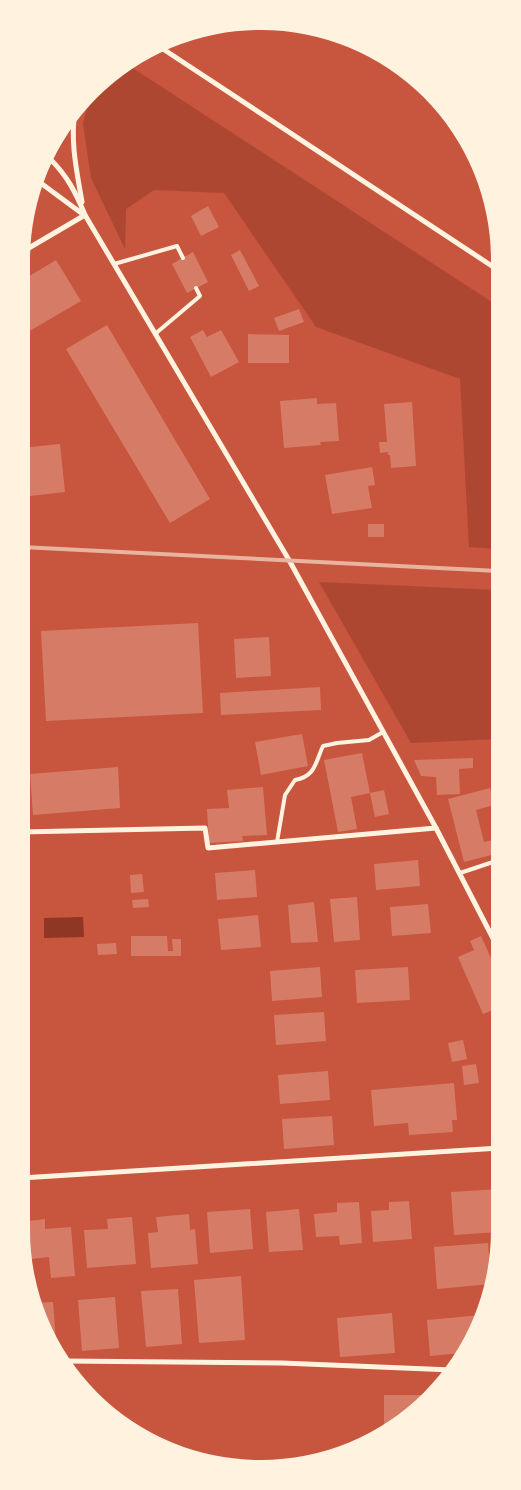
<svg xmlns="http://www.w3.org/2000/svg" width="521" height="1490" font-family="'Sofia Sans Condensed',sans-serif">
  <rect width="100%" height="100%" fill="#c8553d"/>
  <g fill="#ae4732">
    <polygon points="128,65 498,306 498,549 469,547 460,379 316,327 224,193 154,190 126,209 125,249 91,178 83,124 89,99"/>
    <polygon points="319,582 498,590 499,739 411,743"/>
  </g>
  <polygon fill="#8f3625" points="83,917 84,937 44,938 44,918"/>
  <g fill="#d67c66">
    <polygon points="208,206 219,227 201,236 191,216"/>
    <polygon points="240,250 259,286 249,291 231,255"/>
    <polygon points="193,252 208,282 187,293 172,264"/>
    <polygon points="56,260 81,301 21,336 21,281"/>
    <polygon points="299,309 304,322 279,331 274,318"/>
    <polygon points="107,325 210,499 170,523 66,349"/>
    <polygon points="203,330 207,337 221,330 239,362 211,377 190,337"/>
    <polygon points="248,334 289,335 289,363 248,363"/>
    <polygon points="317,398 317,404 336,403 339,441 320,442 321,445 284,448 280,401"/>
    <polygon points="412,402 416,466 391,468 390,455 388,455 388,452 380,453 379,442 387,442 384,404"/>
    <polygon points="60,444 65,492 21,497 21,448"/>
    <polygon points="372,467 375,485 368,486 372,508 332,514 325,475"/>
    <rect x="368" y="524" width="16" height="13"/>
    <polygon points="198,623 203,713 46,721 41,631"/>
    <polygon points="269,637 271,676 236,678 234,639"/>
    <polygon points="320,687 321,710 221,715 220,693"/>
    <polygon points="302,734 308,766 261,775 255,742"/>
    <polygon points="362,753 370,793 351,797 357,829 338,832 324,760"/>
    <polygon points="473,758 473,768 459,769 460,794 437,795 436,777 421,776 414,760"/>
    <polygon points="118,767 120,808 33,815 30,774"/>
    <polygon points="263,787 267,835 242,836 243,841 209,843 207,809 229,808 227,790"/>
    <polygon points="490,788 494,805 476,810 484,842 498,839 499,853 464,862 448,799"/>
    <polygon points="384,790 389,814 375,817 370,793"/>
    <polygon points="418,860 420,886 376,890 374,864"/>
    <polygon points="255,870 257,897 217,900 215,873"/>
    <polygon points="142,874 144,892 131,893 130,875"/>
    <polygon points="357,897 360,940 334,942 330,899"/>
    <polygon points="148,899 149,907 133,908 132,900"/>
    <polygon points="314,902 318,942 291,943 288,905"/>
    <polygon points="428,904 431,933 392,936 390,907"/>
    <polygon points="258,915 261,947 221,950 218,919"/>
    <polygon points="131,936 167,936 168,951 173,951 172,939 181,939 181,956 131,956"/>
    <polygon points="481,936 499,976 499,1012 497,1013 495,1009 483,1014 458,957 474,950 470,941"/>
    <polygon points="116,943 117,954 98,955 97,944"/>
    <polygon points="320,967 322,997 272,1001 270,971"/>
    <polygon points="408,967 410,1000 357,1003 355,970"/>
    <polygon points="324,1012 326,1041 276,1045 274,1015"/>
    <polygon points="463,1040 467,1059 452,1062 448,1043"/>
    <polygon points="476,1064 479,1083 464,1085 462,1066"/>
    <polygon points="328,1071 330,1100 280,1104 278,1075"/>
    <polygon points="454,1083 457,1120 452,1120 453,1132 409,1135 408,1123 374,1126 371,1090"/>
    <polygon points="492,1089 499,1089 500,1136 496,1137"/>
    <polygon points="332,1116 334,1145 284,1149 282,1119"/>
    <polygon points="500,1189 499,1232 454,1235 451,1192"/>
    <polygon points="409,1201 412,1239 373,1242 371,1211 389,1210 389,1202"/>
    <polygon points="359,1202 362,1243 340,1245 339,1236 316,1237 314,1214 337,1212 337,1203"/>
    <polygon points="250,1209 253,1249 210,1253 207,1212"/>
    <polygon points="299,1209 303,1250 269,1252 266,1212"/>
    <polygon points="189,1214 190,1230 195,1229 198,1264 151,1268 148,1233 158,1232 156,1217"/>
    <polygon points="132,1217 136,1264 87,1268 84,1230 108,1229 107,1219"/>
    <polygon points="45,1219 45,1229 71,1227 75,1276 51,1278 49,1257 31,1259 29,1221"/>
    <polygon points="488,1243 491,1284 437,1289 434,1247"/>
    <polygon points="241,1276 245,1340 199,1343 194,1280"/>
    <polygon points="178,1289 182,1344 146,1347 141,1291"/>
    <polygon points="115,1297 119,1348 82,1351 78,1300"/>
    <polygon points="53,1302 56,1342 53,1343 39,1321 36,1303"/>
    <polygon points="392,1313 395,1353 340,1357 337,1318"/>
    <polygon points="481,1315 463,1353 430,1356 427,1320"/>
    <polygon points="384,1395 427,1395 394,1428 384,1433"/>
  </g>
  <g fill="none" stroke-linecap="round" stroke-linejoin="round">
    <g stroke="#fff3e0" stroke-width="4">
      <polyline points="114,264 177,246 183,258"/>
      <polyline points="155,334 200,296 196,288"/>
      <path d="M 277,842 L 285,795 L 295,780 C 316,776 315,763 323,746 L 337,743 L 369,740 L 383,732"/>
      <polyline points="460,873 499,860"/>
    </g>
    <g stroke="#fff3e0" stroke-width="5">
      <polyline points="160,47 498,270"/>
      <path d="M 75,111 C 70,142 77,172 82,202"/>
      <path d="M 49,158 C 67,175 76,193 85,215 L 289,560 L 436,828 L 499,950"/>
      <polyline points="38,181 84,215"/>
      <polyline points="22,252 85,215"/>
      <polyline points="21,832 205,828 208,848 436,828"/>
      <polyline points="21,1178 500,1148"/>
      <polyline points="64,1361 282,1363 452,1370"/>
    </g>
    <polyline stroke="#e9b49f" stroke-width="4" points="21,547 498,571"/>
  </g>
  <path d="M0 0H521V1490H0ZM260 30H261A230 230 0 0 1 491 260V1230A230 230 0 0 1 261 1460H260A230 230 0 0 1 30 1230V260A230 230 0 0 1 260 30Z" fill="#fff3e0" fill-rule="evenodd"/>
</svg>
